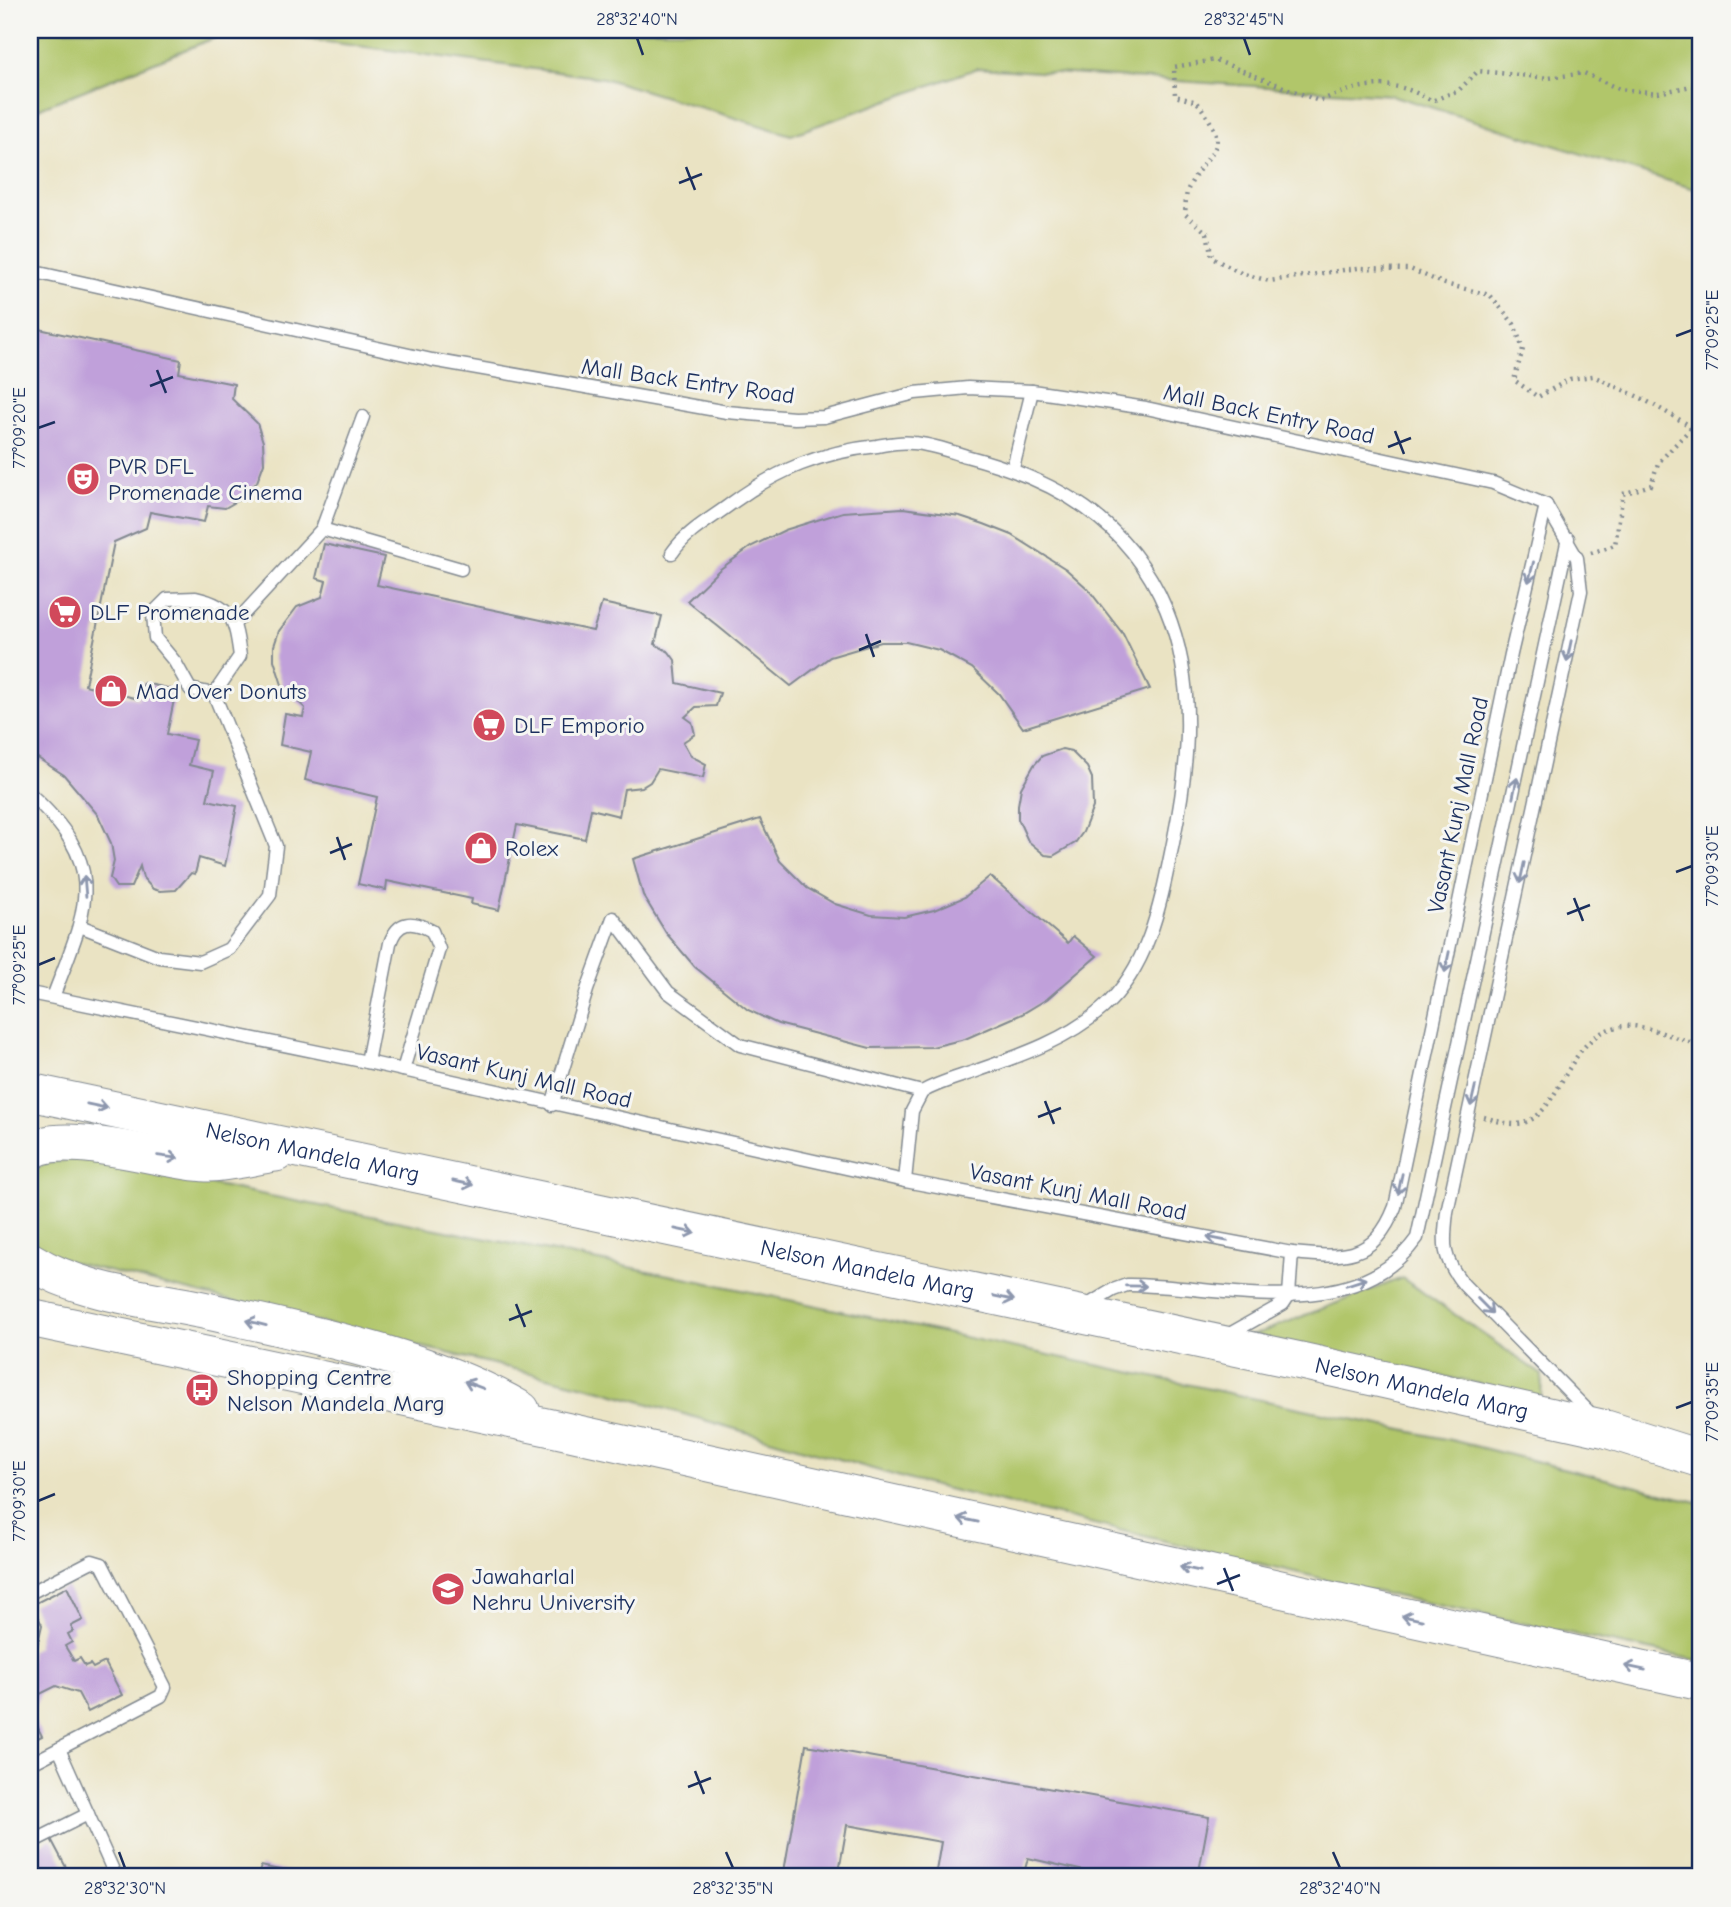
<svg xmlns="http://www.w3.org/2000/svg" width="1731" height="1907" font-family="'Comic Neue',sans-serif">
  <rect width="100%" height="100%" fill="#f6f6f2"/>
  <filter id="ink" filterUnits="userSpaceOnUse"><feTurbulence type="fractalNoise" baseFrequency=".0143" numOctaves="2"/><feDisplacementMap in="SourceGraphic" scale="14" xChannelSelector="R" yChannelSelector="G"/><feConvolveMatrix kernelMatrix="1 2 1 2 8 2 1 2 1" color-interpolation-filters="sRGB"/></filter>
  <filter id="wash" filterUnits="userSpaceOnUse"><feTurbulence type="fractalNoise" baseFrequency=".00686" numOctaves="4" result="noise"/><feDisplacementMap in="SourceGraphic" scale="28" xChannelSelector="R" yChannelSelector="G"/><feGaussianBlur stdDeviation="1.57" result="paint"/><feColorMatrix in="noise" values="0 0 0 0 0 0 0 0 0 0 0 0 0 0 0 0 0 1.4 0 .05"/><feComposite in="paint" operator="in"/></filter>
  <g filter="url(#wash)">
    <rect width="100%" height="100%" fill="#eae3c3"/>
    <g fill="#b1c66a" stroke="#667a64" stroke-width="2">
      <polygon points="30,30 234,30 30,112"/>
      <polygon points="235,30 1701,30 1701,191 1391,95 978,68 791,135 603,78"/>
      <polygon points="79,1158 704,1282 1455,1441 1701,1503 1701,1661 1395,1596 914,1481 601,1390 70,1262 41,1249 30,1239 30,1174 43,1164"/>
      <polygon points="1402,1278 1542,1375 1541,1397 1251,1336"/>
    </g>
    <g id="blocks">
      <g fill="#c0a0da">
        <polygon points="30,327 181,360 179,373 234,384 232,399 257,423 263,442 264,463 257,482 244,497 225,508 208,506 204,522 150,512 146,528 114,542 85,685 138,699 144,683 176,690 167,734 195,740 189,765 214,771 207,800 237,806 225,866 199,858 195,874 191,873 176,890 160,891 153,889 143,878 140,866 131,887 116,887 110,878 114,861 111,843 98,815 64,775 30,753"/>
        <polygon points="903,508 960,516 984,524 1012,535 1066,569 1088,589 1123,634 1150,689 1023,728 999,694 972,668 939,650 906,642 881,642 830,657 791,686 687,601 719,570 752,546 785,530 843,512"/>
        <polygon points="324,544 384,557 377,585 593,631 602,603 662,616 655,644 669,652 675,660 677,683 720,693 716,706 696,707 685,717 692,722 695,734 683,742 691,756 706,764 703,778 658,769 650,782 642,787 624,789 619,816 591,809 585,839 517,825 499,910 471,904 472,899 387,881 386,890 358,884 377,797 305,780 311,752 280,745 285,714 303,717 305,708 283,688 274,660 274,646 279,631 297,607 322,597 326,581 316,578"/>
        <polygon points="1062,749 1071,751 1087,767 1092,778 1093,807 1083,832 1075,843 1053,856 1045,855 1028,841 1018,819 1018,805 1021,788 1034,765 1042,756"/>
        <polygon points="760,819 780,861 807,888 835,904 871,915 904,917 934,910 965,897 990,876 1068,943 1073,936 1097,956 1047,999 1022,1014 965,1039 932,1047 870,1048 778,1024 748,1010 695,967 666,933 643,895 633,859"/>
        <polygon points="67,1587 83,1620 71,1626 73,1631 68,1634 72,1642 65,1646 74,1661 80,1658 85,1666 90,1664 93,1668 105,1662 122,1695 88,1712 78,1693 56,1686 40,1694 32,1716 42,1736 30,1742 30,1651 37,1647 42,1625 32,1605"/>
        <polygon points="806,1745 1209,1817 1198,1877 1110,1877 1028,1858 1023,1877 935,1877 941,1842 847,1825 838,1877 783,1877"/>
        <polygon points="51,1839 68,1871 56,1877 30,1877 30,1850"/>
        <polygon points="261,1866 307,1876 307,1877 258,1877"/>
      </g>
    </g>
  </g>
  <g filter="url(#ink)">
    <use href="#blocks" fill-opacity="0" stroke="#828990" stroke-width="2"/>
    <g fill="none" stroke-linecap="round" stroke-linejoin="round">
      <defs>
        <g id="service">
          <polyline points="30,271 432,360 727,412 794,418 824,417 915,393 968,388 1032,391 1146,408 1493,483 1546,505"/>
          <polyline points="1013,468 1032,391"/>
          <path d="M 1546,505 L 1577,558 L 1581,591 L 1447,1212 C 1443,1245 1442,1258 1464,1285 L 1593,1416"/>
          <polyline points="322,529 461,569"/>
          <path d="M 672,553 C 687,531 711,519 732,503 C 777,470 821,452 877,446 C 889,444 901,441 913,443 C 931,444 949,451 966,456 C 1054,479 1129,520 1166,609 C 1197,684 1189,765 1173,843 C 1161,901 1150,966 1103,1008 C 1068,1039 1022,1055 979,1070 C 960,1077 939,1082 922,1092 L 912,1111 L 905,1181"/>
          <path d="M 196,598 C 233,606 235,621 240,656 L 214,694 L 190,689 L 175,662 L 155,638 L 153,613 L 167,599 Z"/>
          <polyline points="235,623 322,529 363,417"/>
          <path d="M 30,794 C 111,867 87,908 53,997"/>
          <polyline points="80,926 159,957 200,962 229,949 270,895 276,846 214,694"/>
          <path d="M 30,993 L 367,1062 L 905,1181 L 1292,1253 C 1343,1258 1374,1261 1395,1207 L 1511,654 L 1546,505"/>
          <path d="M 367,1062 L 390,943 C 398,920 412,920 432,931 L 439,949 L 403,1070"/>
          <polyline points="552,1105 587,990 613,918 668,992 740,1045 922,1092"/>
          <path d="M 1083,1308 L 1113,1290 L 1127,1285 C 1219,1284 1353,1328 1417,1238 L 1568,538"/>
          <polyline points="1226,1336 1283,1304 1289,1295 1292,1253"/>
          <polyline points="30,1593 92,1561 102,1564 165,1687 161,1696 30,1764"/>
          <polyline points="59,1749 116,1877"/>
          <polyline points="30,1843 88,1814"/>
        </g>
        <g id="primary">
          <path id="s1" d="M 30,1092 L 1301,1361 L 1606,1429 L 1701,1459"/>
          <path d="M 30,1152 C 58,1127 167,1162 206,1163 C 229,1163 254,1156 276,1153"/>
          <path d="M 30,1261 C 81,1293 145,1298 203,1310 C 306,1333 430,1357 521,1410"/>
          <polyline points="30,1318 556,1429 1701,1682"/>
        </g>
      </defs>
      <use href="#service" stroke="#828990" stroke-width="15"/>
      <use href="#primary" stroke="#828990" stroke-width="39"/>
      <g stroke="#828990" stroke-width="4.5" stroke-dasharray="2 5" stroke-linecap="butt">
        <path d="M 1701,84 L 1658,93 L 1619,89 L 1584,73 L 1549,78 L 1478,71 L 1459,90 L 1432,101 C 1390,76 1362,84 1319,101 L 1215,60 L 1174,67 L 1175,96 L 1197,102 C 1235,153 1210,144 1189,187 C 1185,194 1186,206 1185,214 L 1207,233 L 1212,258 L 1241,273 L 1269,281 L 1358,268 L 1410,269 L 1445,284 L 1490,295 L 1514,324 L 1523,349 L 1514,380 L 1538,397 L 1570,379 L 1593,376 L 1643,399 L 1701,432"/>
        <polyline points="1591,553 1615,545 1623,494 1651,485 1658,463 1691,428"/>
        <path d="M 1484,1117 C 1494,1120 1505,1124 1516,1124 C 1561,1122 1563,1038 1617,1027 C 1645,1021 1674,1040 1701,1045"/>
      </g>
      <use href="#service" stroke="#fff" stroke-width="12"/>
      <use href="#primary" stroke="#fff" stroke-width="37"/>
    </g>
    <defs><path id="oneway-shaft" d="M-6 0H5M1.5-3L5.5 0L1.5 3" fill="none" stroke-width="1.6" stroke-linecap="round" stroke-linejoin="round" transform="scale(1.75)"/></defs>
    <g stroke="#8d97ae">
      <use href="#oneway-shaft" transform="translate(1531 572) rotate(104)"/>
      <use href="#oneway-shaft" transform="translate(1569 651) rotate(102)"/>
      <use href="#oneway-shaft" transform="translate(1515 788) rotate(-78)"/>
      <use href="#oneway-shaft" transform="translate(1522 873) rotate(102)"/>
      <use href="#oneway-shaft" transform="translate(85 886) rotate(-95)"/>
      <use href="#oneway-shaft" transform="translate(1447 962) rotate(102)"/>
      <use href="#oneway-shaft" transform="translate(1473 1096) rotate(103)"/>
      <use href="#oneway-shaft" transform="translate(97 1106) rotate(12)"/>
      <use href="#oneway-shaft" transform="translate(168 1157) rotate(8)"/>
      <use href="#oneway-shaft" transform="translate(463 1183) rotate(12)"/>
      <use href="#oneway-shaft" transform="translate(1400 1184) rotate(102)"/>
      <use href="#oneway-shaft" transform="translate(685 1231) rotate(12)"/>
      <use href="#oneway-shaft" transform="translate(1217 1239) rotate(-169)"/>
      <use href="#oneway-shaft" transform="translate(1356 1282) rotate(-18)"/>
      <use href="#oneway-shaft" transform="translate(1136 1286) rotate(1)"/>
      <use href="#oneway-shaft" transform="translate(1004 1298) rotate(12)"/>
      <use href="#oneway-shaft" transform="translate(1485 1306) rotate(45)"/>
      <use href="#oneway-shaft" transform="translate(256 1323) rotate(-166)"/>
      <use href="#oneway-shaft" transform="translate(474 1385) rotate(-159)"/>
      <use href="#oneway-shaft" transform="translate(968 1520) rotate(-168)"/>
      <use href="#oneway-shaft" transform="translate(1190 1569) rotate(-168)"/>
      <use href="#oneway-shaft" transform="translate(1412 1618) rotate(-168)"/>
      <use href="#oneway-shaft" transform="translate(1635 1668) rotate(-168)"/>
    </g>
  </g>
  <path fill="none" stroke="#1b2f5e" stroke-width="2.5" d="M 637,38 L 643,55M 1244,38 L 1250,55M 686,167 L 695,190M 679,183 L 702,174M 1676,336 L 1692,330M 157,370 L 166,393M 150,386 L 173,377M 38,428 L 55,422M 1395,431 L 1404,454M 1388,447 L 1411,438M 866,634 L 874,657M 859,650 L 881,641M 337,837 L 345,860M 330,853 L 352,844M 1676,872 L 1692,866M 1574,898 L 1583,921M 1567,914 L 1590,905M 38,965 L 55,958M 1045,1101 L 1054,1124M 1038,1117 L 1061,1108M 516,1304 L 525,1327M 509,1320 L 532,1311M 1676,1408 L 1692,1402M 38,1501 L 55,1494M 1224,1568 L 1233,1591M 1217,1584 L 1240,1575M 695,1771 L 704,1794M 688,1787 L 711,1778M 119,1852 L 125,1868M 726,1852 L 733,1868M 1333,1852 L 1340,1868"/>
  <defs>
    <symbol id="theatre-disc" viewBox="-11 -11 22 22"><circle r="9.5" fill="#d1495b" stroke="#f6f6f2"/><path d="M-5-5.5Q0-4 5-5.5V0Q5 5 0 6Q-5 5-5 0ZM-3.3-2.5H-1v1.5H-3.3ZM1-2.5H3.3v1.5H1ZM-2.8 1Q0 5.5 2.8 1Z" fill="#fff"/></symbol>
    <symbol id="supermarket-disc" viewBox="-11 -11 22 22"><circle r="9.5" fill="#d1495b" stroke="#f6f6f2"/><path d="M-6-5.5h2.5l.6 2H6L4.5 2H-2.5L-4.4-4H-6ZM-1.5 3.2a1.3 1.3 0 1 0 .1 0ZM3 3.2a1.3 1.3 0 1 0 .1 0Z" fill="#fff"/></symbol>
    <symbol id="shop-disc" viewBox="-11 -11 22 22"><circle r="9.5" fill="#d1495b" stroke="#f6f6f2"/><path d="M-5-2.5h2.3a2.7 3.5 0 0 1 5.4 0H5L5.5 6h-11ZM-1.5-2.5h3a1.5 2.3 0 0 0-3 0Z" fill="#fff"/></symbol>
    <symbol id="bus-disc" viewBox="-11 -11 22 22"><circle r="9.5" fill="#d1495b" stroke="#f6f6f2"/><path d="M-5-6H5V4H4V6H2V4H-2V6H-4V4H-5ZM-3.5-4V0h7V-4ZM-3.5 1.2v1.5H-2V1.2ZM2 1.2v1.5H3.5V1.2Z" fill="#fff"/></symbol>
    <symbol id="university-disc" viewBox="-11 -11 22 22"><circle r="9.5" fill="#d1495b" stroke="#f6f6f2"/><path d="M0-5L7-2L0 1L-7-2ZM-4 1L0 2.5L4 1V4Q0 6-4 4Z" fill="#fff"/></symbol>
  </defs>
  <g fill-rule="evenodd">
    <use href="#theatre-disc" x="64" y="460" width="38" height="38"/>
    <use href="#supermarket-disc" x="46" y="593" width="38" height="38"/>
    <use href="#shop-disc" x="92" y="672" width="38" height="38"/>
    <use href="#supermarket-disc" x="470" y="706" width="38" height="38"/>
    <use href="#shop-disc" x="462" y="829" width="38" height="38"/>
    <use href="#bus-disc" x="183" y="1371" width="38" height="38"/>
    <use href="#university-disc" x="429" y="1570" width="38" height="38"/>
  </g>
  <g text-anchor="middle" dominant-baseline="central" stroke-width="6" stroke-linejoin="round" paint-order="stroke">
    <g font-size="23" fill="#1b2f5e" stroke="#f6f6f2">
      <text transform="translate(688 381) rotate(8)">Mall Back Entry Road</text>
      <text transform="translate(1269 414) rotate(12)">Mall Back Entry Road</text>
      <text transform="translate(1458 805) rotate(-78)">Vasant Kunj Mall Road</text>
      <text transform="translate(524 1076) rotate(13)">Vasant Kunj Mall Road</text>
      <text stroke="none"><textPath href="#s1" startOffset="289">Nelson Mandela Marg</textPath></text>
      <text transform="translate(1078 1192) rotate(11)">Vasant Kunj Mall Road</text>
      <text stroke="none"><textPath href="#s1" startOffset="856">Nelson Mandela Marg</textPath></text>
      <text stroke="none"><textPath href="#s1" startOffset="1423">Nelson Mandela Marg</textPath></text>
    </g>
    <g font-size="23" fill="#1b2f5e" stroke="#f6f6f2" text-anchor="start">
      <text x="108" y="466">PVR DFL<tspan x="108" dy="26">Promenade Cinema</tspan></text>
      <text x="90" y="612">DLF Promenade</text>
      <text x="136" y="691">Mad Over Donuts</text>
      <text x="514" y="725">DLF Emporio</text>
      <text x="505" y="848">Rolex</text>
      <text x="227" y="1377">Shopping Centre<tspan x="227" dy="26">Nelson Mandela Marg</tspan></text>
      <text x="472" y="1576">Jawaharlal<tspan x="472" dy="26">Nehru University</tspan></text>
    </g>
  </g>
  <rect width="1731" height="1907" fill="none" stroke="#f6f6f2" stroke-width="77"/>
  <rect x="38" y="38" width="1654" height="1830" fill="none" stroke="#1b2f5e" stroke-width="2.5"/>
  <g font-size="18" text-anchor="middle" fill="#1b2f5e">
    <text x="637" y="25">28°32'40"N</text>
    <text x="1244" y="25">28°32'45"N</text>
    <text transform="translate(1712 330) rotate(-90)" y="6">77°09'25"E</text>
    <text transform="translate(19 428) rotate(-90)" y="6">77°09'20"E</text>
    <text transform="translate(1712 866) rotate(-90)" y="6">77°09'30"E</text>
    <text transform="translate(19 965) rotate(-90)" y="6">77°09'25"E</text>
    <text transform="translate(1712 1402) rotate(-90)" y="6">77°09'35"E</text>
    <text transform="translate(19 1501) rotate(-90)" y="6">77°09'30"E</text>
    <text x="125" y="1894">28°32'30"N</text>
    <text x="733" y="1894">28°32'35"N</text>
    <text x="1340" y="1894">28°32'40"N</text>
  </g>
</svg>
